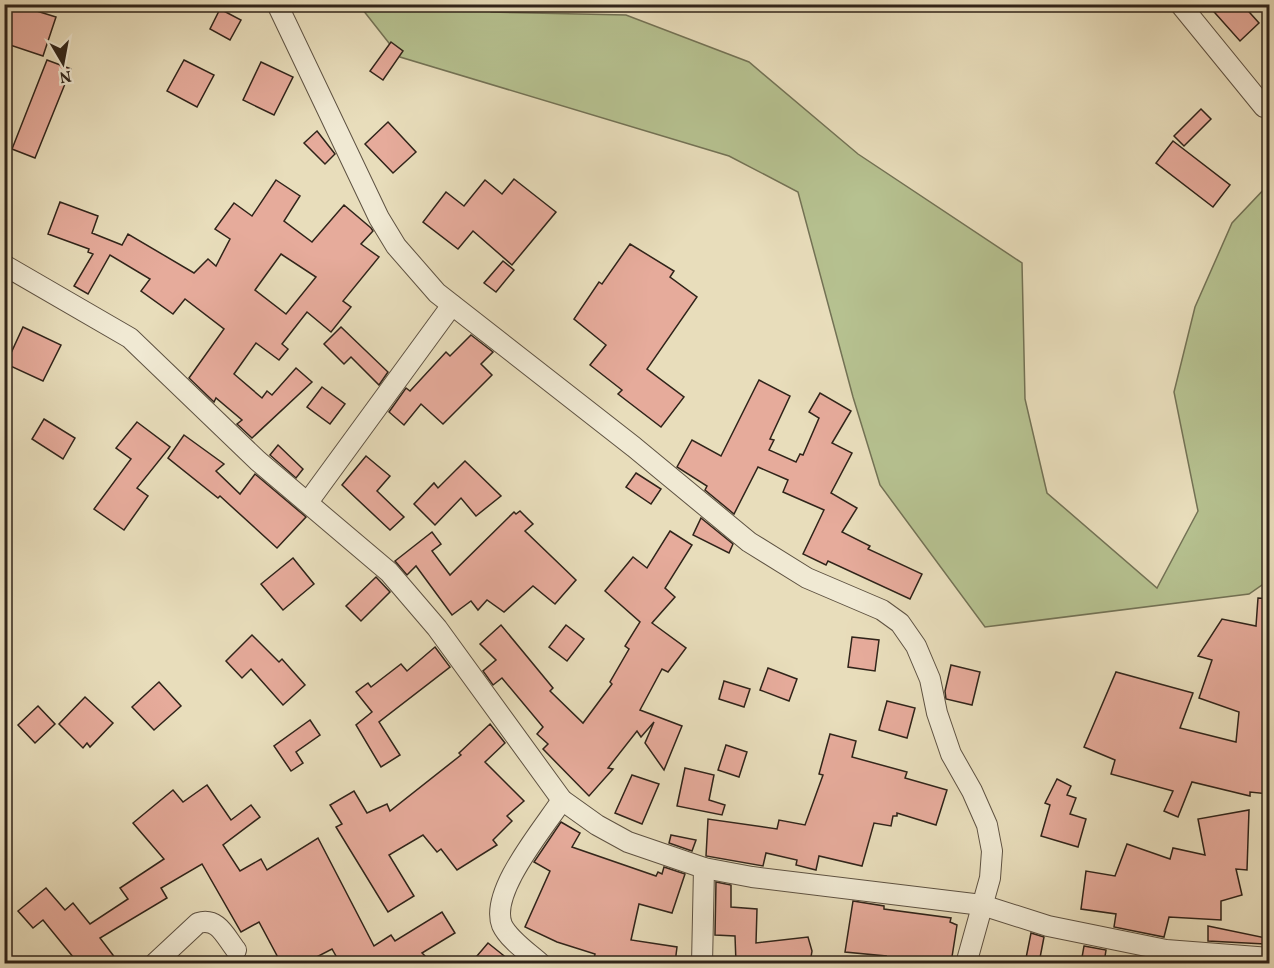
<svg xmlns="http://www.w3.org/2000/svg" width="1274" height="968" font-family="Vollkorn,serif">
  <rect width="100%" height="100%" fill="#e8ddbb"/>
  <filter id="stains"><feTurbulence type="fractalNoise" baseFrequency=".00333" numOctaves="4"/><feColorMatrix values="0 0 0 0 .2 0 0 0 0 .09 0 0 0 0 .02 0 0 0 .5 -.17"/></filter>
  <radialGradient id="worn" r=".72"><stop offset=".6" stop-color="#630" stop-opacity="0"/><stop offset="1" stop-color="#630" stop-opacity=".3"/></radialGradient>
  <polygon fill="#b6c190" stroke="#737255" stroke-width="1.5" points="486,4 491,12 626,15 749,62 858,154 1022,263 1025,399 1047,493 1157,588 1198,511 1174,392 1195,307 1232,223 1269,184 1269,580 1249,594 985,627 880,485 853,397 798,192 729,156 400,57 359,5"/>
  <g fill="#e6ab9b" stroke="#30241a" stroke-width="1.5" fill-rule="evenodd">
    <polygon points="14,4 56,17 43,56 4,43 4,32"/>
    <polygon points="1207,4 1242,4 1259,23 1240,41"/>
    <polygon points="220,9 241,20 230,40 210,29"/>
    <polygon points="391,42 403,51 383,80 370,71"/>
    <polygon points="47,60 71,69 35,158 12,149"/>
    <polygon points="184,60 214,75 197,107 167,91"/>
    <polygon points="261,62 293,77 274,115 243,100"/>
    <polygon points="1201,109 1211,119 1184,146 1174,136"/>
    <polygon points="388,122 416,152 393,173 365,144"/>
    <polygon points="317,131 335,154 325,164 304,143"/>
    <polygon points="1173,141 1230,185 1213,207 1156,163"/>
    <polygon points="514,179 556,212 512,265 473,231 458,249 423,222 446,192 464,206 485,180 502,194"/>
    <path d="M 276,180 L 300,196 L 284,221 L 312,242 L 344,205 L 371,228 L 373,231 L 361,244 L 379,257 L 343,301 L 351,307 L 331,332 L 307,312 L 282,344 L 288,349 L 279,360 L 256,343 L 234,374 L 262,398 L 267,391 L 272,395 L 296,368 L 312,382 L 252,438 L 237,424 L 242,420 L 216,398 L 214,402 L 189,378 L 224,329 L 185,299 L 173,314 L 141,291 L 150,279 L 110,255 L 88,294 L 74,286 L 93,254 L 88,252 L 89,249 L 48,234 L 60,202 L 98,216 L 92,233 L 122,245 L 128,234 L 194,273 L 208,259 L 216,266 L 230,239 L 215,229 L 234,203 L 252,216 ZM 281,254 L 316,277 L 286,314 L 255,290 Z"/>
    <polygon points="630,244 674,271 670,277 697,297 647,369 684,397 661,427 618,394 622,390 590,365 606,345 574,319 599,282 602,284"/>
    <polygon points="503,261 514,270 496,292 484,283"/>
    <polygon points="23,327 61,345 43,381 6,364"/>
    <polygon points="341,327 388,372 379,385 351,357 344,364 324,344"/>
    <polygon points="471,335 493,352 481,364 492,375 443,424 421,404 404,425 389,412 406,388 410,391 446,352 450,356"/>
    <polygon points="759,380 790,396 770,439 774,440 769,450 796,462 800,454 803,455 819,418 809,412 820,393 851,411 832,443 852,453 831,493 857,508 842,532 870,546 868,549 922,574 910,599 828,561 826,565 803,554 824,510 783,492 788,480 758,467 734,514 705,490 707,486 677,467 692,440 721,456"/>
    <polygon points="322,387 345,404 330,424 307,407"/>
    <polygon points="44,419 75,438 63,459 32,439"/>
    <polygon points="137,422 170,447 137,488 148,496 124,530 94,509 131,459 116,448"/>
    <polygon points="184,435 224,464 216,471 240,494 255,474 306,517 277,548 220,496 218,498 168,458"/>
    <polygon points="278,445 303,469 296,478 270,455"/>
    <polygon points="366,456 390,476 377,491 404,517 390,530 342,485"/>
    <polygon points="465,461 501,496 476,516 461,498 435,525 414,504 434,483 438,488"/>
    <polygon points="636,473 661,489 651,504 626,487"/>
    <polygon points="520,511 533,524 525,531 576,580 555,604 533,586 504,612 487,600 478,610 471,601 452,615 416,566 407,575 395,561 432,532 441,544 432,551 450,575 514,512 516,514"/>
    <polygon points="701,518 733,544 729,553 693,535"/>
    <polygon points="670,531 692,545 665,588 675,597 652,623 686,648 668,672 662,669 640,710 682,726 664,770 645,743 654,722 641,737 637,731 608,768 613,769 589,796 543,749 548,744 537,734 543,727 502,678 493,685 483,671 496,660 480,644 501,625 553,688 550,691 583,723 612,684 610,682 629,649 625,646 640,622 605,591 633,557 647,568"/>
    <polygon points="293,558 314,584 283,610 261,584"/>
    <polygon points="376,577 390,592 361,621 346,606"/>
    <polygon points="1258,598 1269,599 1269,794 1250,792 1250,796 1192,782 1178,817 1164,811 1173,791 1111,774 1115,760 1084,747 1116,672 1193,693 1180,728 1236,742 1239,712 1199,698 1212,660 1198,656 1222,619 1256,626"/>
    <polygon points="566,625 584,639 567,661 549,647"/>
    <polygon points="252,635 279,662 282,659 305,685 283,705 251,669 242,678 226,661"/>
    <polygon points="852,637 879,640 875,671 848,667"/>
    <polygon points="435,647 450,667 379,722 400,755 381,767 356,725 372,712 356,692 368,683 371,687 401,664 407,671"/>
    <polygon points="951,665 980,672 972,705 946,699 945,691"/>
    <polygon points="768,668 797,679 789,701 760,690"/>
    <polygon points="724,681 750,689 744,707 719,699"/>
    <polygon points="159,682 181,706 154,730 132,707"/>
    <polygon points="85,697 113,723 90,747 87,743 83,748 59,724"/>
    <polygon points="887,701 915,708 907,738 879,730"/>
    <polygon points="38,706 55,724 35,743 18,725"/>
    <polygon points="310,720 320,735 296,752 303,763 291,771 274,746"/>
    <polygon points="490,724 505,743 485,762 524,801 507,816 512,821 493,840 497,845 457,870 441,849 437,852 423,835 389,855 414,896 388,912 336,827 342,824 330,805 354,791 367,813 387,804 390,811 461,755 459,753"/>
    <polygon points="830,734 856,741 852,757 907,772 905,778 947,790 936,825 897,813 897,816 893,816 891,826 874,823 862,866 819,856 816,870 796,865 797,860 766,853 763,866 706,856 708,819 777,829 779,820 805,825 823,775 819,774"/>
    <polygon points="726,745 747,752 739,777 718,770"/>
    <polygon points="685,768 714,775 709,800 725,805 722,815 677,806"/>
    <polygon points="632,775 659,784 642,824 615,813"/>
    <polygon points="1057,779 1071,786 1067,795 1076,798 1070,814 1086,819 1078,847 1041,836 1050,805 1045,803"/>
    <polygon points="207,785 231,820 251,805 260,817 223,845 240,871 261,859 267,870 318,838 374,946 391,935 395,941 442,912 455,933 422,953 432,963 366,963 361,957 349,963 340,963 332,949 305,963 281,963 259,922 241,932 202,864 161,888 167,898 100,938 119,963 78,963 43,920 33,928 18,911 46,888 65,910 73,903 90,924 128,899 120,888 164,859 133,823 173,790 183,802"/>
    <polygon points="1249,810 1247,870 1236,869 1242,895 1221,901 1221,920 1169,917 1164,937 1114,927 1116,914 1081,909 1086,871 1115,876 1127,844 1170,859 1173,848 1205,855 1198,819"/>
    <polygon points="561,822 580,833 572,847 656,876 658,872 662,874 664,867 685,874 672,913 639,904 631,940 677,947 675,963 593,963 595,954 557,942 525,927 550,871 534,862"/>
    <polygon points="671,835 696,840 692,851 669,843"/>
    <polygon points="716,882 731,885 731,907 757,909 756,943 808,937 812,951 810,963 736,963 735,936 715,935"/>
    <polygon points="853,901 884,906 884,909 951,918 950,922 957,925 951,963 906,963 885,959 886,956 845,952"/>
    <polygon points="1208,926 1266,938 1265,944 1208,941"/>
    <polygon points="1031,933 1044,937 1039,963 1025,963"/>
    <polygon points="488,943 513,963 471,963"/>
    <polygon points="1084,946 1106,950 1104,963 1081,963"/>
  </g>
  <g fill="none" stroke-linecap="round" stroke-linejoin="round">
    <defs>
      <g id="minor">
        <polyline points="277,4 379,218 396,246 437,293 634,447 749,542 807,578 882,610 900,623 916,646 930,679 937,713 951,754 972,791 987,825 992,851 990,878 966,964"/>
        <polyline points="1180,4 1264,107"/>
        <polyline points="4,265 130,338 258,461 389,572 437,628 562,800 597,825 628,842 704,868 752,877 982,905 1048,926 1166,950 1270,958"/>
        <polyline points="308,502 452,305"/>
        <path d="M 154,964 L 198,923 C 218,917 225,936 236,950"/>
        <path d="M 541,964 C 529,953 509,940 502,925 C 489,892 544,828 562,800"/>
        <polyline points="702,964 704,868"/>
      </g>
    </defs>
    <use href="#minor" stroke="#5e5242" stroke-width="22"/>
    <use href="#minor" stroke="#f0e9d3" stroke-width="20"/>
  </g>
  <rect width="1274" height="968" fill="none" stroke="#e8ddbb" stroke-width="24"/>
  <rect x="6" y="6" width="1262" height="956" fill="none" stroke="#30241a" stroke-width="3"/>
  <rect x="12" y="12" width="1250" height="944" fill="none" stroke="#30241a" stroke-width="1.5"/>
  <g transform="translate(63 63) rotate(170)" stroke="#f0e9d3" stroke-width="4.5" paint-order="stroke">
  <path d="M0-4.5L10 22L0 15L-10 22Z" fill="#30241a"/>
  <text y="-9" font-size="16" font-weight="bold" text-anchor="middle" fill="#30241a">N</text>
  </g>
  <rect width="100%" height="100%" filter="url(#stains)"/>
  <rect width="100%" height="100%" fill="url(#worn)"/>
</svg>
